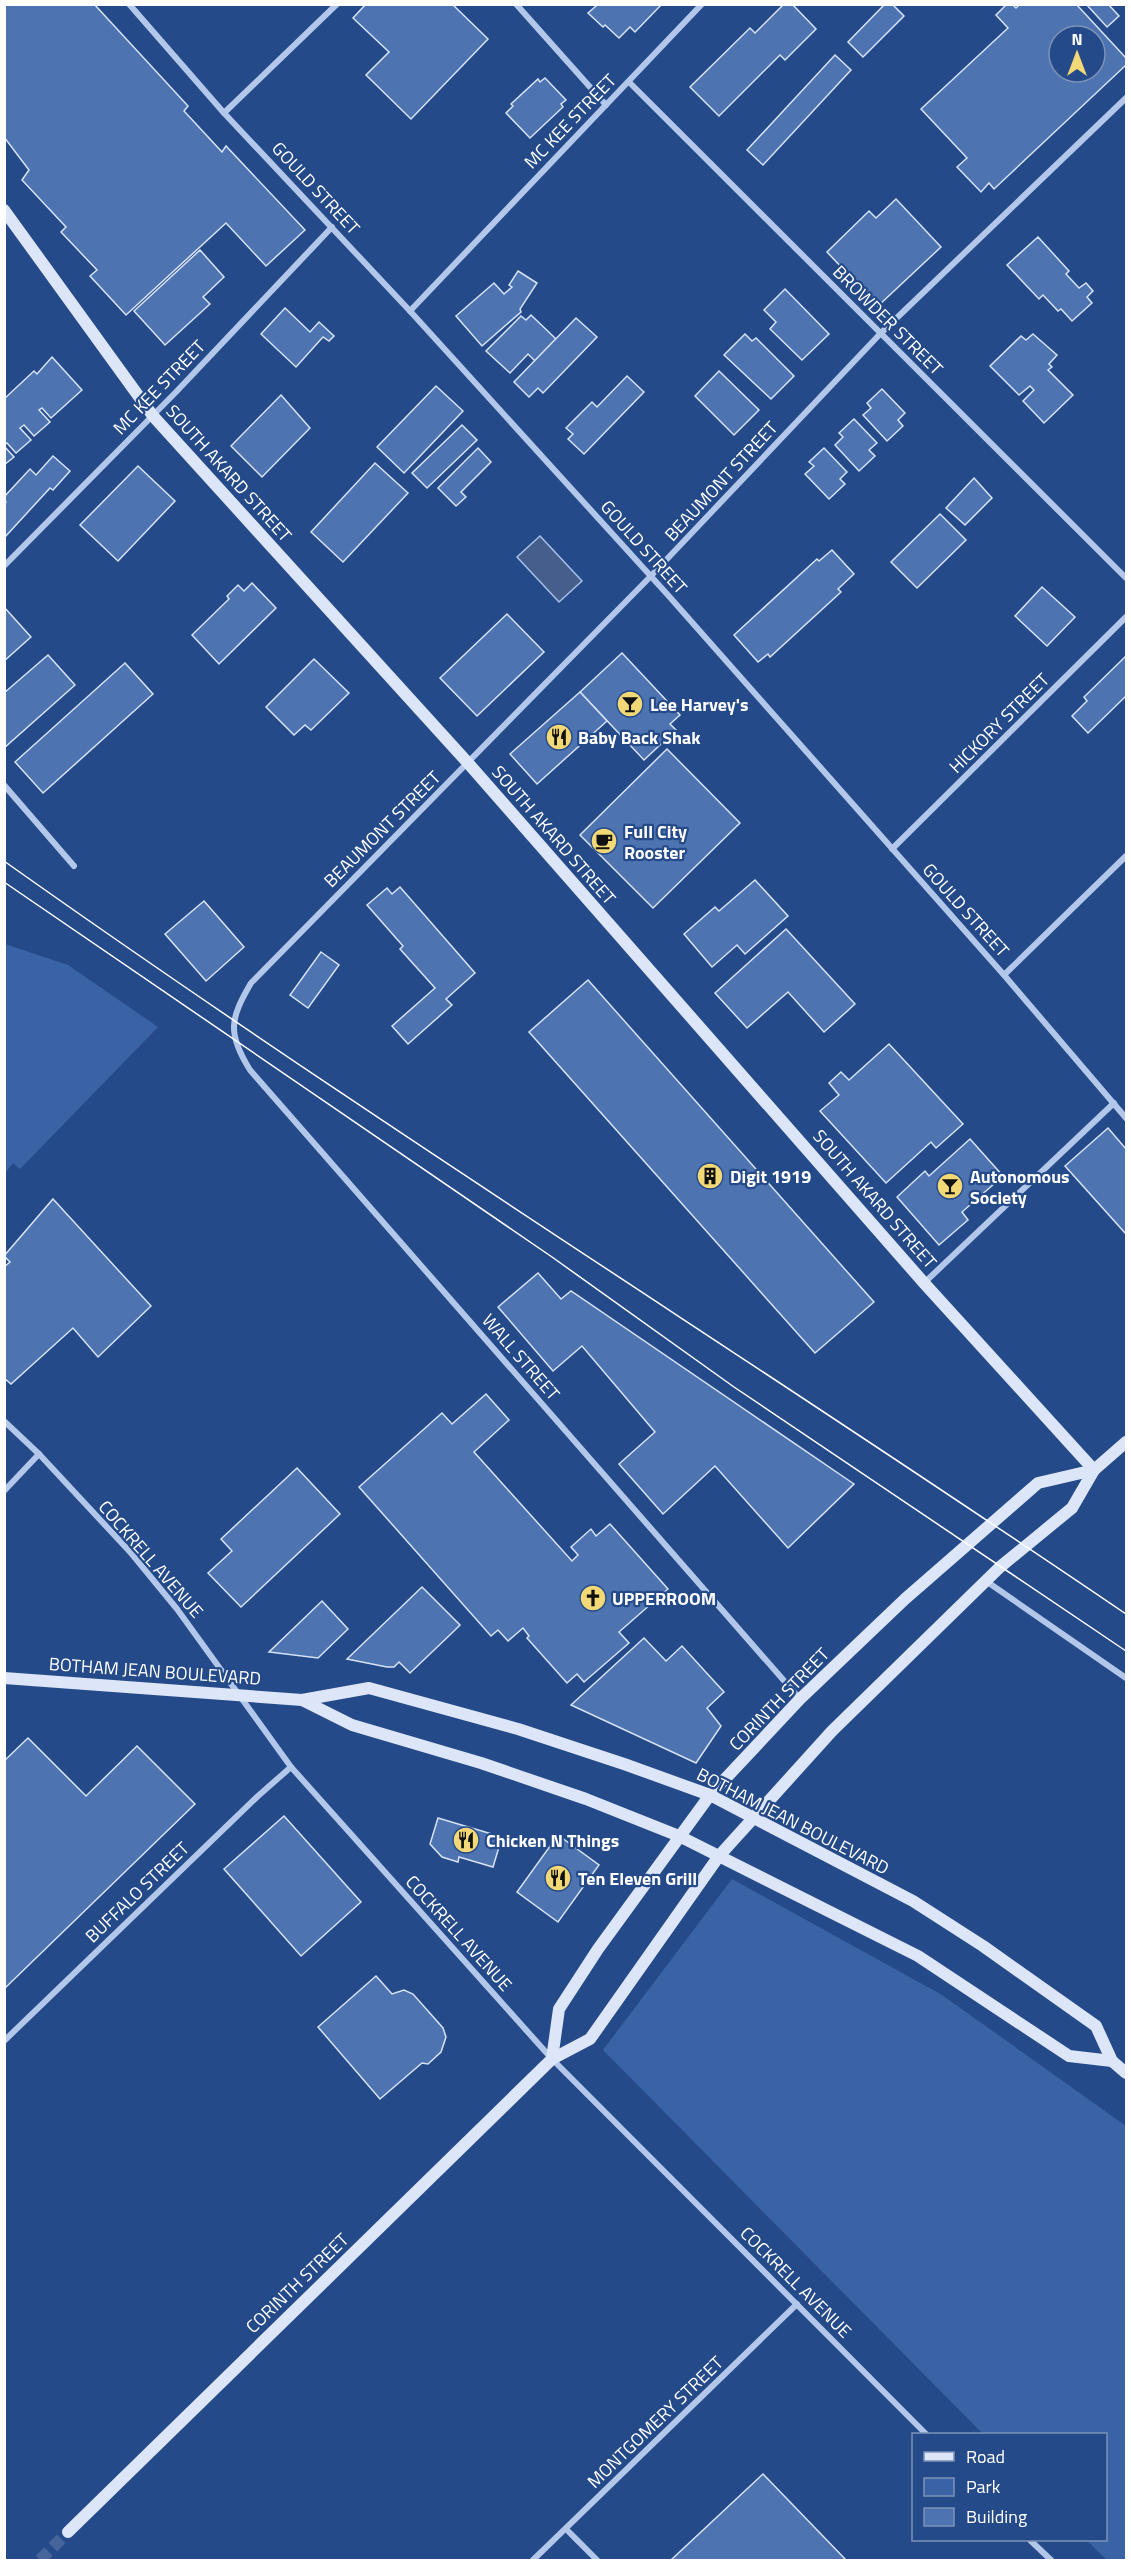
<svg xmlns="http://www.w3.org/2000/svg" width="1131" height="2565" font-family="'Titillium Web',sans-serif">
  <rect width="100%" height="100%" fill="#254a89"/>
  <g fill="#3a63a6">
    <polygon points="5,944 68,965 158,1027 20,1169 13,1163 5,1173"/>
    <polygon points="732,1879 942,1995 1126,2126 1126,2560 1107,2560 1086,2540 1106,2540 1106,2434 983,2434 603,2050"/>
  </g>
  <polygon fill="#455e8c" stroke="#a6c1ea" stroke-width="1.5" points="540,536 582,581 559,602 517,557"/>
  <g fill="#4e73b1" stroke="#d6e3f7" stroke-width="1.5" fill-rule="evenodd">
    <polygon points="4,4 94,4 188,106 184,111 222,152 226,146 305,230 266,266 226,223 126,315 90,276 97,270 61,232 66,227 22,180 29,170 4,137"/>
    <polygon points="366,4 452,4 488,39 411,119 366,75 389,52 353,18"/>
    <polygon points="594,4 662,4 635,32 630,27 619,38 605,25 603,27 588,13 596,6"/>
    <polygon points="784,4 792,4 816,29 785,60 780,55 719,116 690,87 750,28 755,33"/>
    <polygon points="885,4 892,4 904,16 863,57 848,42"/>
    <path d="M 1007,4 L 1012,4 L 1016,8 L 1020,4 L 1076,4 L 1126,58 L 1126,65 L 994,189 L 989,183 L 981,192 L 957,167 L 967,158 L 921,109 L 1008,28 L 996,15 ZM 1059,36 L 1095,36 L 1095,72 L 1059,72 Z"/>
    <polygon points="1086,4 1108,4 1119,16 1107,27"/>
    <polygon points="835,55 851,70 763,165 747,150"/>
    <polygon points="545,78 566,100 561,104 563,107 530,138 506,113 513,106 511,104 538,79 540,82"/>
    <polygon points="896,199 941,247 878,306 827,252 869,211 876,218"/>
    <polygon points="1038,237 1069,271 1066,274 1079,288 1086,283 1093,291 1087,297 1092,303 1072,321 1061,309 1058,311 1043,295 1039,299 1007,265"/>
    <polygon points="200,250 224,277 203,297 210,304 165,345 134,311"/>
    <polygon points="518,271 537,283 520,309 521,312 482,346 456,316 494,283 504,294 512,287 509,285"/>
    <polygon points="785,289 829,334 802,360 770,329 776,322 764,310"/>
    <polygon points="285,308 310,332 319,322 334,336 329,341 323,337 296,367 261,334"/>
    <polygon points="531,315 556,339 535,361 528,354 510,373 486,351 521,316 526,320"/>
    <polygon points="576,318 597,337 543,393 538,388 529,397 514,382"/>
    <polygon points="745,334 752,341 756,338 794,376 771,399 724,355"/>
    <polygon points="1033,334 1057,355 1049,364 1052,367 1048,370 1073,395 1044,423 1023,401 1034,390 1030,386 1019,395 990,366 1021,336 1026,340"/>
    <polygon points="52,357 82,390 51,418 42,408 39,410 50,422 34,436 24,425 20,428 31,440 16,453 7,443 4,445 4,399 34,371 37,374"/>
    <polygon points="719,371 759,410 734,435 695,396"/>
    <polygon points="627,376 644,392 584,454 568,439 573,434 566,428 592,402 597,407"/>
    <polygon points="436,386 463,411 404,473 377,447"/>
    <polygon points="882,389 905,413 898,420 903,426 887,441 863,415 871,408 867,403"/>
    <polygon points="281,395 310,428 262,477 231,446"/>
    <polygon points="854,419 877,443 869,450 875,456 859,471 835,445 843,437 839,433"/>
    <polygon points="462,425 477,440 427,488 412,473"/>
    <polygon points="4,446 14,457 4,465"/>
    <polygon points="478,448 491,462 461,492 466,497 456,506 438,488"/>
    <polygon points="824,448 847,472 840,479 845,484 829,499 805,474 814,466 809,462"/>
    <polygon points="53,456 70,471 53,490 50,488 4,538 4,504 6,502 4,497 30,469 36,475"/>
    <polygon points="375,463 408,493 343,562 311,532"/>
    <polygon points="138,466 175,501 118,561 80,525"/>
    <polygon points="974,478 992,498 965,525 946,508"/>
    <polygon points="940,514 966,540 917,588 891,562"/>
    <polygon points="832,550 854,574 838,589 841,592 770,657 768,654 758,662 734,635 817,559 819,561"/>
    <polygon points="252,583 276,608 219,664 192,635 229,599 227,596 238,585 244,591"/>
    <polygon points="1042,587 1075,617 1047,646 1015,616"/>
    <polygon points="4,607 31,637 4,661"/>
    <polygon points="507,614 544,652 477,716 440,678"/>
    <polygon points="622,653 680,715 670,724 676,730 644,760 580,692"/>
    <polygon points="48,655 75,685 4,748 4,693"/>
    <polygon points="1126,656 1126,696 1088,733 1072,716 1087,701 1084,697"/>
    <polygon points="314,659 349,693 311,730 305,725 294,735 266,707"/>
    <polygon points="125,663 153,694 43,793 15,762"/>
    <polygon points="580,692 607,721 537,784 510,754"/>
    <polygon points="667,749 740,823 653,908 580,835"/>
    <polygon points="755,880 788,916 745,954 737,945 712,967 684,934 715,907 719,911"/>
    <polygon points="400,887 475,973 446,999 452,1005 408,1044 392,1026 435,988 400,949 403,946 367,905 387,888 392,894"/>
    <polygon points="204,901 244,947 206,981 165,934"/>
    <polygon points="786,929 855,1004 824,1032 788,992 747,1028 715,993"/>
    <polygon points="321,952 339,965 308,1008 290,995"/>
    <polygon points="588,980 874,1302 815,1353 529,1032"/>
    <polygon points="889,1044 963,1124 936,1148 931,1142 886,1183 820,1111 839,1095 829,1083 841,1072 849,1080"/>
    <polygon points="1108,1128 1126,1149 1126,1234 1065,1166"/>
    <polygon points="970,1139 1003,1176 962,1212 968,1220 939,1245 897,1197 925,1171 929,1176"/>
    <polygon points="53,1199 151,1306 98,1357 73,1328 11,1384 4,1378 4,1267 10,1262 4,1256"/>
    <polygon points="538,1273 561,1299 571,1291 854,1484 788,1548 715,1466 663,1514 619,1464 655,1432 582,1346 553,1371 498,1307"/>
    <polygon points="486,1394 509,1420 474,1452 572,1561 578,1555 571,1547 591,1529 596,1536 610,1524 668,1589 619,1632 629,1643 584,1682 577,1674 567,1683 527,1638 529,1636 523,1628 508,1641 498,1630 491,1636 359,1487 442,1413 452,1424"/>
    <polygon points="297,1468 340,1514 241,1607 208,1573 232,1551 221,1539"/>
    <polygon points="422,1587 460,1625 454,1631 410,1673 399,1662 394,1667 387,1667 347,1659"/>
    <polygon points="322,1601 348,1629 318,1658 269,1652"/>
    <polygon points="644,1638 666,1661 682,1646 724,1692 707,1708 721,1726 696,1763 571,1705"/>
    <polygon points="28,1738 86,1796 137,1746 195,1804 4,1989 4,1761"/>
    <polygon points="284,1816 361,1902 301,1956 224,1869"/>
    <polygon points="438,1818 502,1837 493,1867 459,1857 458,1862 442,1857 430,1844"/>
    <polygon points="558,1835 599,1865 558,1922 517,1892"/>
    <polygon points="376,1976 392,1994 404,1990 413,1994 443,2028 446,2037 441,2052 428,2064 422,2063 380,2099 318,2027"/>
    <polygon points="763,2474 846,2560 671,2560"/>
  </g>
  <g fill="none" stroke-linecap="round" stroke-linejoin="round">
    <polyline stroke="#46659b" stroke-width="12" stroke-dasharray="12 6" stroke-linecap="butt" points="40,2560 68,2532"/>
    <g stroke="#b2c7e9" stroke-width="6">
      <polyline points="129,4 224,113 410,311 667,594 1004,975 1126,1118"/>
      <polyline points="516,4 606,105"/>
      <polyline points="629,82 1126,578"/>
      <polyline points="224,113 337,4"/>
      <polyline points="410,311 702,4"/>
      <polyline points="4,566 176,392 332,227"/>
      <polyline points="4,785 74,866"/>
      <polyline points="892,849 1126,617"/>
      <polyline points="1004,975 1126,856"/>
      <polyline points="924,1283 1114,1103"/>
      <polyline points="4,1421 39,1454 131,1553 177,1609 291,1767 552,2059 926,2434"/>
      <polyline points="4,1491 39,1454"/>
      <polyline points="986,1581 1126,1678"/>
      <path d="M 800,1699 L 250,1070 C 227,1033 230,1019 251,983 L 650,577 L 880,334 L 1126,98"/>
      <polyline points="4,2041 258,1796 291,1767"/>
      <polyline points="566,2529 597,2560"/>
      <polyline points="1030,2540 1051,2560"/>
      <polyline points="533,2560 797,2304"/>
    </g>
    <g stroke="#dce6f8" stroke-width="12">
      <polyline points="4,210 153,416 468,763 924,1283 1094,1470"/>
      <polyline points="4,1678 302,1700 369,1688 518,1729 624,1764 710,1795 913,1901 983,1946 1096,2026 1112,2061 1126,2073"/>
      <polyline points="302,1700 352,1725 481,1763 586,1799 679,1836 918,1956 1069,2056 1112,2061"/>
      <polyline points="552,2059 559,2009 598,1949 710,1795 800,1699 905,1599 1038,1483 1094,1470"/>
      <polyline points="68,2532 552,2059 590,2039 719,1856 832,1731 1000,1567 1072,1508 1094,1470 1126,1442"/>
    </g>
    <g stroke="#fff" stroke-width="1.5">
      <path d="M 4,861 C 372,1122 754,1361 1126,1614"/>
      <polyline points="4,882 552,1257 734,1387 1126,1651"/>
    </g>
  </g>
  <defs>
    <symbol id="bar-disc" viewBox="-11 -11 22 22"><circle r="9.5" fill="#f3d876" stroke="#254a89"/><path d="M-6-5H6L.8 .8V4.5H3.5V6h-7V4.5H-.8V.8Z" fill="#111"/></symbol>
    <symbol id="restaurant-disc" viewBox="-11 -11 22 22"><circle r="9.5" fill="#f3d876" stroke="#254a89"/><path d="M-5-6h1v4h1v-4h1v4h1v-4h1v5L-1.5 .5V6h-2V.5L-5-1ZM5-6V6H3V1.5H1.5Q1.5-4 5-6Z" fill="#111"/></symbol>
    <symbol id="cafe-disc" viewBox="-11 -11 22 22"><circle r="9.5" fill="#f3d876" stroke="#254a89"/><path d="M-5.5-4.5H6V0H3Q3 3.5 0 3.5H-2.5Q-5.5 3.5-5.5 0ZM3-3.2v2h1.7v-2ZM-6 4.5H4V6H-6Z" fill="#111"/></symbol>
    <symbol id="building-disc" viewBox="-11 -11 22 22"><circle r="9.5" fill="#f3d876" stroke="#254a89"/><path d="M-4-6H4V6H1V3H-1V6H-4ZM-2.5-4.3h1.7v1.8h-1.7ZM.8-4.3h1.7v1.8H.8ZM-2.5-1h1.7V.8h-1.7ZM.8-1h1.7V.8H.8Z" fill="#111"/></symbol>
    <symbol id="church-disc" viewBox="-11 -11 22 22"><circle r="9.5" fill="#f3d876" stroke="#254a89"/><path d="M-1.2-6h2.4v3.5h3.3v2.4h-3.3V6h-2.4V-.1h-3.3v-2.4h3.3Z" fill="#111"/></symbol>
  </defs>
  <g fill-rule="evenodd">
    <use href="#bar-disc" x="615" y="689" width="30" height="30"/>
    <use href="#restaurant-disc" x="544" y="722" width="30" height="30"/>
    <use href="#cafe-disc" x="589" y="826" width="30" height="30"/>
    <use href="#building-disc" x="695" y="1161" width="30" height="30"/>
    <use href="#bar-disc" x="935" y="1171" width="30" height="30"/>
    <use href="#church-disc" x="578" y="1583" width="30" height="30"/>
    <use href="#restaurant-disc" x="451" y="1825" width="30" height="30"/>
    <use href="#restaurant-disc" x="543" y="1863" width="30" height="30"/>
  </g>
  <g text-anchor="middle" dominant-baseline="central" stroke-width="4.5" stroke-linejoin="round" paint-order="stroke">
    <g font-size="18" fill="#fff" stroke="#254a89">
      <text transform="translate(570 121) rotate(-46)">MC KEE STREET</text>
      <text transform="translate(316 188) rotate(47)">GOULD STREET</text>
      <text transform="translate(888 320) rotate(45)">BROWDER STREET</text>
      <text transform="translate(159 387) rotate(-46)">MC KEE STREET</text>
      <text transform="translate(229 473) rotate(48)">SOUTH AKARD STREET</text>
      <text transform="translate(721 481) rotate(-47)">BEAUMONT STREET</text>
      <text transform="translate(644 547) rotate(48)">GOULD STREET</text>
      <text transform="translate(999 723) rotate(-45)">HICKORY STREET</text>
      <text transform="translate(382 829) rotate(-45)">BEAUMONT STREET</text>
      <text transform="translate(554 835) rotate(49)">SOUTH AKARD STREET</text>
      <text transform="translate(966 910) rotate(48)">GOULD STREET</text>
      <text transform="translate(875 1199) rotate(49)">SOUTH AKARD STREET</text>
      <text transform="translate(521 1357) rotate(49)">WALL STREET</text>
      <text transform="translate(151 1559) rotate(49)">COCKRELL AVENUE</text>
      <text transform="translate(155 1671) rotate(4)">BOTHAM JEAN BOULEVARD</text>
      <text transform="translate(779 1699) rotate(-46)">CORINTH STREET</text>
      <text transform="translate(793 1821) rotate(27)">BOTHAM JEAN BOULEVARD</text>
      <text transform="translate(137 1892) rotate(-44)">BUFFALO STREET</text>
      <text transform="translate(459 1933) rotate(48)">COCKRELL AVENUE</text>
      <text transform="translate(796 2282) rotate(45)">COCKRELL AVENUE</text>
      <text transform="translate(297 2283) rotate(-44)">CORINTH STREET</text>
      <text transform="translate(655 2422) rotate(-44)">MONTGOMERY STREET</text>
    </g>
    <g font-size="18" font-weight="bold" fill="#fff" stroke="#254a89" text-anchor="start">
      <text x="650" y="704">Lee Harvey's</text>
      <text x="578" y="737">Baby Back Shak</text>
      <text x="624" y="831">Full City<tspan x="624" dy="21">Rooster</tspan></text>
      <text x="730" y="1176">Digit 1919</text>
      <text x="970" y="1176">Autonomous<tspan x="970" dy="21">Society</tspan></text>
      <text x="612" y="1598">UPPERROOM</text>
      <text x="486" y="1840">Chicken N Things</text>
      <text x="578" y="1878">Ten Eleven Grill</text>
    </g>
  </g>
  <rect width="1131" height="2565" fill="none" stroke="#ffffff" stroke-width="12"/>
  <rect x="912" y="2433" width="195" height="108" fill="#254a89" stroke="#7c92b8" stroke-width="1.5"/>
  <rect x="924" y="2452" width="30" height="9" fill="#dce6f8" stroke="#7c92b8" stroke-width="1.5"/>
  <text x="966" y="2463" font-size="18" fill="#ffffff">Road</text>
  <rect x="924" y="2478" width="30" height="18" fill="#3a63a6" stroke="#7c92b8" stroke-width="1.5"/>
  <text x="966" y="2493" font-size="18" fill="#ffffff">Park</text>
  <rect x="924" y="2508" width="30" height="18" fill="#4e73b1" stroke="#7c92b8" stroke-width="1.5"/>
  <text x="966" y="2523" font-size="18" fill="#ffffff">Building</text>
  <g transform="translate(1077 54)"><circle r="28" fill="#254a89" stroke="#7c92b8" stroke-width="1.5"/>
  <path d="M0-4.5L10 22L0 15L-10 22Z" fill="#f3d876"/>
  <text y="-9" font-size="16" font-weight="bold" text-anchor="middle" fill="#ffffff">N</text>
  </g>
</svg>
